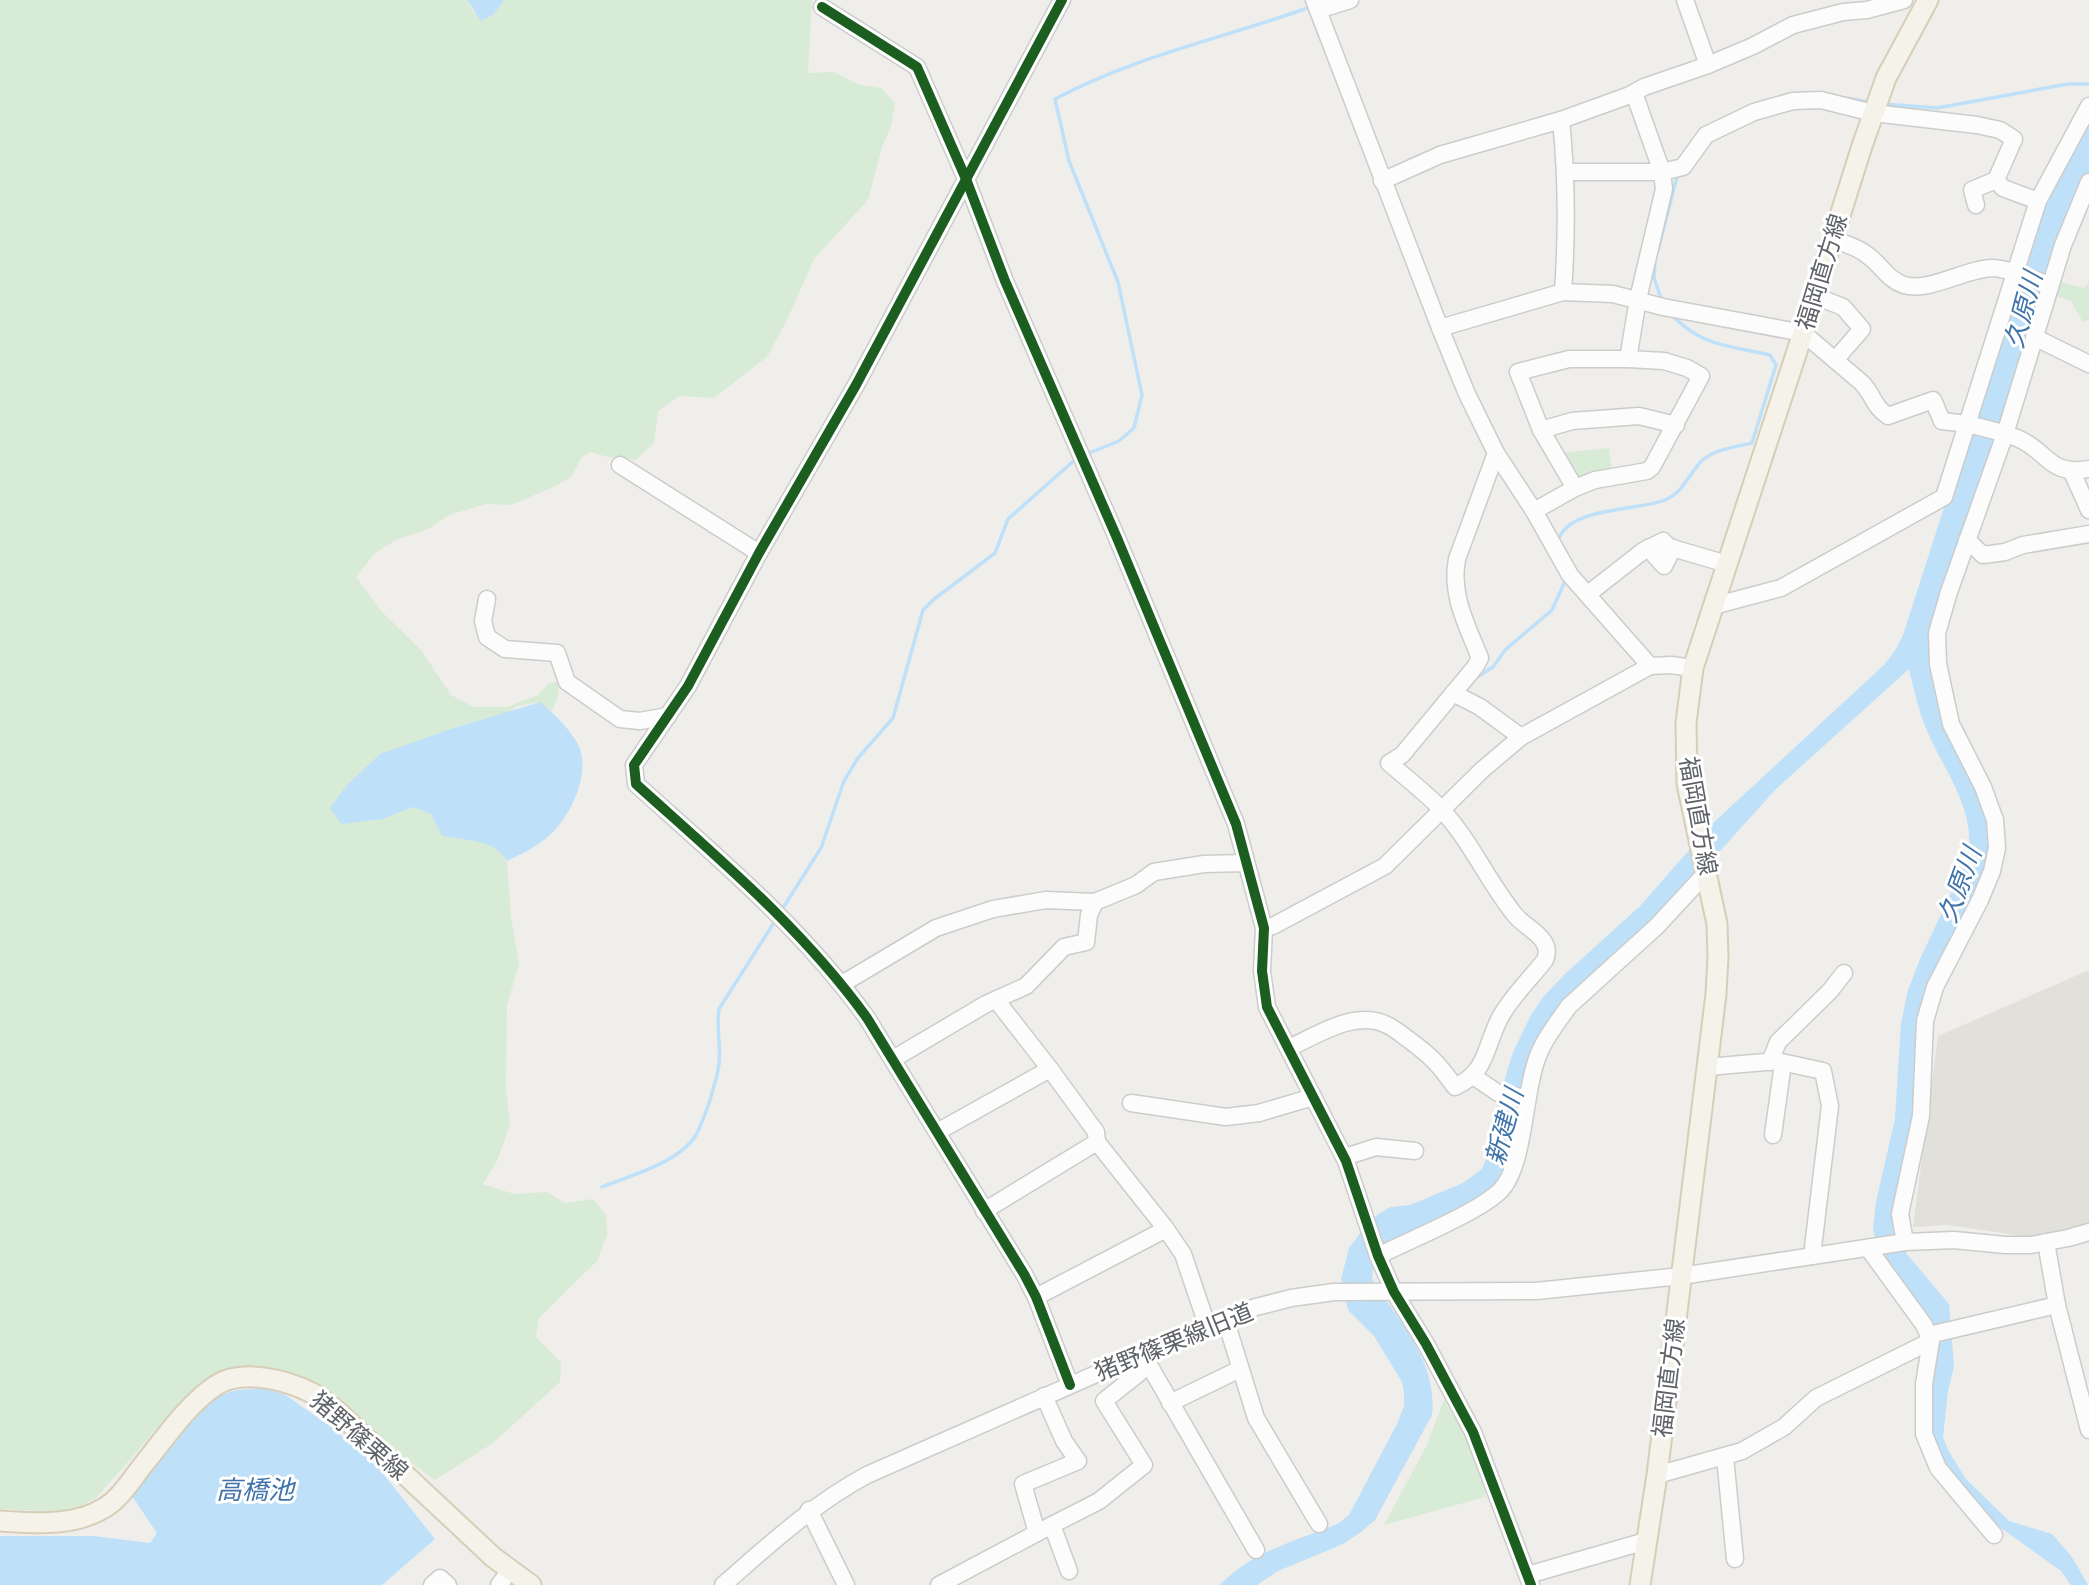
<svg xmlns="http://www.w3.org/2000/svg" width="2089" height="1585" font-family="'Fira Sans','Noto Sans JP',sans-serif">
  <rect width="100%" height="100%" fill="#efeeea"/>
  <polygon fill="#e2e0da" points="2089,970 2089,1223 2058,1234 2029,1237 1948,1225 1913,1227 1938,1036"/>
  <g fill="#d8ebd6">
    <polygon points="0,0 467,0 474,13 494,14 504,0 812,0 808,73 834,72 857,84 881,88 895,103 891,126 882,147 868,200 814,259 787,320 767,357 714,398 680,396 658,411 654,443 636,460 608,457 590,452 581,458 572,476 556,486 511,505 486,504 449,515 428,529 396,540 375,553 356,577 381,611 421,650 451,695 474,707 507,707 538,695 548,684 559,681 558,697 552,711 539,702 517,706 383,819 413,807 431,814 442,836 488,843 502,852 507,861 511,917 519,964 507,1005 506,1090 510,1125 497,1161 483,1184 514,1194 547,1192 565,1203 593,1199 606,1215 607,1235 597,1261 539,1318 536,1337 561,1363 560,1382 493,1443 435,1480 367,1431 315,1383 279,1369 248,1369 221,1371 179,1404 96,1498 69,1512 0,1509"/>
    <polygon points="2089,280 2089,320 2083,322 2071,301 2051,294 2055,281 2085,288"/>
    <polygon points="1609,448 1612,471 1575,479 1561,453"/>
    <polygon points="1444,1400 1467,1439 1486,1488 1485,1497 1384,1525 1426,1447"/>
  </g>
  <g fill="#bfe0f9">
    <polygon points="467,0 504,0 494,14 481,21"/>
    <path d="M 2089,114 L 2089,172 L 2046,271 L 2025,352 L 1932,631 L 1929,654 L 1934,684 L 1985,805 L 1991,847 L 1983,874 L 1921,1012 L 1916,1108 L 1897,1228 L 1906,1253 L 1949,1304 L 1954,1367 L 1948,1391 L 1943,1437 L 1948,1450 L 1965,1478 L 2009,1521 L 2052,1534 L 2072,1557 L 2088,1585 L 2071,1585 L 2061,1571 L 1987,1518 L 1944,1465 L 1932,1441 L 1930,1421 L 1936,1345 L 1880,1258 L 1873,1229 L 1876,1202 L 1895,1119 L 1901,1023 L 1908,990 L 1920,959 L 1968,857 C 1977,806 1940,767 1923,721 C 1917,704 1913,686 1909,669 L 1776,789 L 1720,851 L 1619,955 L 1552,1015 L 1536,1039 L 1504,1179 L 1481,1200 L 1385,1247 L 1373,1270 L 1372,1279 C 1399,1322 1438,1361 1432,1415 L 1375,1520 L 1361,1532 L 1343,1544 L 1278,1571 L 1257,1585 L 1220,1585 C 1251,1551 1298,1541 1339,1523 L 1349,1515 L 1397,1424 L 1404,1406 L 1404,1394 L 1402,1382 L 1374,1336 L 1348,1310 L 1341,1279 L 1349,1248 L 1371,1219 L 1390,1207 L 1410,1205 L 1463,1183 L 1482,1169 L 1489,1153 L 1496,1108 L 1513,1052 L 1531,1015 L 1543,997 L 1565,974 L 1640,906 L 1712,824 L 1884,665 L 1896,649 L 1903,635 L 2044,197 Z"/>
    <path d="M 540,702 C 552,711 578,737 581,752 C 587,779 572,812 553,832 C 540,845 524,853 507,861 C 494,838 465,841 442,836 L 431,814 L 413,807 L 383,819 L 341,824 L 330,808 L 347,785 L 380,754 L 451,729 Z"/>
    <path d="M 260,1388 L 284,1394 L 331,1427 L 377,1466 L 435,1539 L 382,1585 L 0,1585 L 0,1536 L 94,1536 L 150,1543 L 157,1533 L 132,1496 C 155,1464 194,1401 233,1391 C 242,1389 252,1389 260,1388 Z"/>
  </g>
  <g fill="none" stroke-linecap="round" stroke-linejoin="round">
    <g stroke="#bfe0f9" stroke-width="3.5">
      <polyline points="1839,97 1869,102"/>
      <polyline points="1884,104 1937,108 2068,84 2089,84"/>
      <polyline points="1658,250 1678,173"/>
      <polyline points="1655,261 1654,278 1662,301"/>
      <path d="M 1084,455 L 1119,441 L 1134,428 L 1142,395 L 1118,282 L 1069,161 L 1055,99 C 1135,56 1225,38 1310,7"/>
      <path d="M 1558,541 C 1568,506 1639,511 1665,500 C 1682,493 1687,478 1698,465 C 1709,450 1735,447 1752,443 L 1776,365 L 1770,355 C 1728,345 1701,347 1670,313"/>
      <polyline points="1477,677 1493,667 1505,650 1552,610 1566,579"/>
      <polyline points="781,911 821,848 844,781 858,758 893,718 923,610 933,600 995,553 1008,519 1077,458"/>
      <path d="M 602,1187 C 631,1175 679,1163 696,1135 C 702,1124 706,1112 710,1100 C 713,1088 718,1076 719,1063 C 721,1045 716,1027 719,1009 L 775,921"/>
    </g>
    <defs>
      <g id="minor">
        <path d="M 1062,0 L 856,385 L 759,553 L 688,686 L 634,765 L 636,784 C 718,858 802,928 867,1018 L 1024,1274 L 1036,1297 L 1070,1385"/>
        <polyline points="1314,0 1440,328 1467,394 1496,453 1534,511 1570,575 1650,666"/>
        <polyline points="1685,0 1708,65"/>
        <polyline points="822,7 917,67 966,179 1005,281 1117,538 1236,824 1264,928 1262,971 1267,1007 1346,1161 1378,1256 1394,1292 1426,1344 1473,1432 1531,1585"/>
        <polyline points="1318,10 1350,0"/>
        <path d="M 1561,120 C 1567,178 1567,234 1563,292"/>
        <polyline points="1567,172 1662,172 1683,167 1706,135 1754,112 1793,101 1821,100 1873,113 1977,125 2000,130 2014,139 1996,180 2003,188 2038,201"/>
        <polyline points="1382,181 1440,155 1561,120 1630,95 1644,87 1708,65 1753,46 1793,25 1843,12 1867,10 1904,0"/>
        <polyline points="1976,205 1972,190 1996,180"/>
        <path d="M 1832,239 C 1846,244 1860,248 1871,258 C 1882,267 1889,280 1904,285 C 1928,293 1967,268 1993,268 C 2011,269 2032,279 2049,285"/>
        <polyline points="1815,296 1843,307 1862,329 1835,360"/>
        <path d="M 1440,328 L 1563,292 L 1613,294 L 1663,307 L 1803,333 L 1862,383 C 1874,396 1873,406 1888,416 L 1933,400 L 1942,421 C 1968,423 1992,429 2017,438 C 2049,451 2047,476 2089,469"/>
        <polyline points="2034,337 2089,364"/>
        <polyline points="1628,359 1638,299 1664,189 1662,172 1634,93"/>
        <polyline points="1541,430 1572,421 1639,416 1676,425"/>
        <polyline points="620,465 759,553"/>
        <polyline points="2072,472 2089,510"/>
        <polyline points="1534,511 1575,488 1595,480 1647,471 1652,467 1701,376 1687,368 1664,361 1628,359 1569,359 1518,372 1541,430 1575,488"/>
        <polyline points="1967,540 1983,555 2005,552 2023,545 2089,534"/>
        <polyline points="1648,548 1664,566 1673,548"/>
        <polyline points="1588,594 1643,551 1663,541 1669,547 1727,564"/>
        <polyline points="487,599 483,621 487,637 505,649 557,653 567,682 620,719 640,721 668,716"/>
        <polyline points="1713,606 1781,588 1944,497 2038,201 2089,106"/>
        <polyline points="1453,693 1480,707 1521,737"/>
        <polyline points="1264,928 1273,926 1385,866 1482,770 1521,737 1650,666 1671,665 1693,668"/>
        <polyline points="842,984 936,928 993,909 1046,900 1095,902 1136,885 1154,872 1204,864 1246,863"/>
        <polyline points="997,1001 1050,1069 1096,1132 1097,1142 1166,1229 1183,1254 1207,1325"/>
        <path d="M 1289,1048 C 1317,1035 1356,1009 1387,1025 C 1394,1028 1400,1033 1405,1037 C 1430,1055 1438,1063 1455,1087 C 1489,1071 1485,1044 1501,1016 C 1512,996 1531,978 1545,960 C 1554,938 1526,929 1515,915 C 1488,882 1471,841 1441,809 C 1425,792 1406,778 1389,763 L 1402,755 L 1475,667 L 1480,658 C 1467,625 1450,595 1457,559 L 1496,453"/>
        <polyline points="893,1059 986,1004 1026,986 1064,947 1086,942 1089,915 1095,902"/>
        <polyline points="1770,1062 1778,1042 1830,991 1844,973"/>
        <polyline points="1707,1067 1777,1061 1823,1071 1830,1106 1812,1256"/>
        <polyline points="1473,1076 1498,1093 1526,1098"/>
        <polyline points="1131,1103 1226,1117 1259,1113 1313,1097"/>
        <polyline points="937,1132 1050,1069"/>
        <polyline points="1773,1135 1783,1063"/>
        <polyline points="1345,1157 1376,1147 1415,1151"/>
        <polyline points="984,1211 1097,1142"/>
        <polyline points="1905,1242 1900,1214 1921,1116 1925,1021 1935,987 1980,900 1992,871 1997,848 1995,820 1983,787 1951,724 1938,664 1937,633 1949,592 2005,434 2063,245 2089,182"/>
        <polyline points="2046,1242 2057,1305 2089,1430"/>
        <polyline points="1868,1248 1924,1325 1931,1341 1924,1384 1924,1434 1938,1468 1994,1535"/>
        <path d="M 1378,1256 C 1409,1240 1478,1213 1501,1190 C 1526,1163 1523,1088 1540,1051 C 1547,1035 1559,1020 1569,1006 L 1657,926 L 1707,872"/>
        <polyline points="1036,1297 1166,1229"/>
        <polyline points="1225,1318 1256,1418 1319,1524"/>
        <polyline points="1929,1335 2057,1305"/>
        <polyline points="1145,1358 1256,1550"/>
        <polyline points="1170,1403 1240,1369"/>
        <polyline points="1725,1457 1735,1559"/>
        <polyline points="1657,1475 1742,1451 1784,1427 1816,1398 1931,1341"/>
        <polyline points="809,1510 846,1585"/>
        <polyline points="1052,1525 1099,1501 1144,1465 1104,1401 1149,1365"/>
        <polyline points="1037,1533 1023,1484 1078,1461 1064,1441 1044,1396"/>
        <polyline points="1528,1575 1646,1541"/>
        <polyline points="432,1585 440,1578 448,1585"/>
        <polyline points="499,1585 511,1569"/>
        <path d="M 723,1585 C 769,1545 813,1504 867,1475 L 1207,1325 L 1256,1307 L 1291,1298 L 1334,1292 L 1536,1291 L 1681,1276 L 1905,1242 L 1954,1240 L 2005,1245 L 2031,1245 L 2068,1238 L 2089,1232"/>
        <polyline points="939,1585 1052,1525 1069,1571"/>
      </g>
      <g id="major">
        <path d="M 0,1521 C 35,1523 73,1527 104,1508 C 120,1499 132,1479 143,1465 C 165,1438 187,1405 215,1386 C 241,1368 287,1380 312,1393 C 322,1398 330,1406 338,1412 L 493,1557 L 531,1585"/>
        <polyline points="1640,1585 1657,1475 1716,994 1718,957 1717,924 1687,784 1686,723 1693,668 1803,333 1862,146 1886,78 1928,0"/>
      </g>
    </defs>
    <use href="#minor" stroke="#cbcccc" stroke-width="19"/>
    <use href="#major" stroke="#d7ceb8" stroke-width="23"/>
    <use href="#minor" stroke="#fdfcfc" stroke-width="16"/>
    <use href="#major" stroke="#f4f2e9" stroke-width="19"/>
    <defs>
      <g id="cycleway">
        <path d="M 1062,0 L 856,385 L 759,553 L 688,686 L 634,765 L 636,784 C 718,858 802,928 867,1018 L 1024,1274 L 1036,1297 L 1070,1385"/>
        <polyline points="822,7 917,67 966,179 1005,281 1117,538 1236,824 1264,928 1262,971 1267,1007 1346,1161 1378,1256 1394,1292 1426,1344 1473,1432 1531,1585"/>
      </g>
    </defs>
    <use href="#cycleway" stroke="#fff" stroke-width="15"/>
    <use href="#cycleway" stroke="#1b5e20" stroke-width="10"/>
  </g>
  <g text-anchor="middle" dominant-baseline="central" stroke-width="6" stroke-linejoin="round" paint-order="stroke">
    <g font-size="24" fill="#5f6368" stroke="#fff">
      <text transform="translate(1822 272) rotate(-73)">福岡直方線</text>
      <text transform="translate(1698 816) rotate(80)">福岡直方線</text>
      <text transform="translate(1174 1342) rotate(-22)">猪野篠栗線旧道</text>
      <text transform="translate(1669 1378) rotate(-83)">福岡直方線</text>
      <text transform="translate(359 1436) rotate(41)">猪野篠栗線</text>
    </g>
    <g font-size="26" font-style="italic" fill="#4174aa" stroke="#fff">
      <text transform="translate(2024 310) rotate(-75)">久原川</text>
      <text transform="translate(1960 885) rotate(-70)">久原川</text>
      <text transform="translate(1505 1127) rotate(-75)">新建川</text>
      <text x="255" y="1490">高橋池</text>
    </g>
  </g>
</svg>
